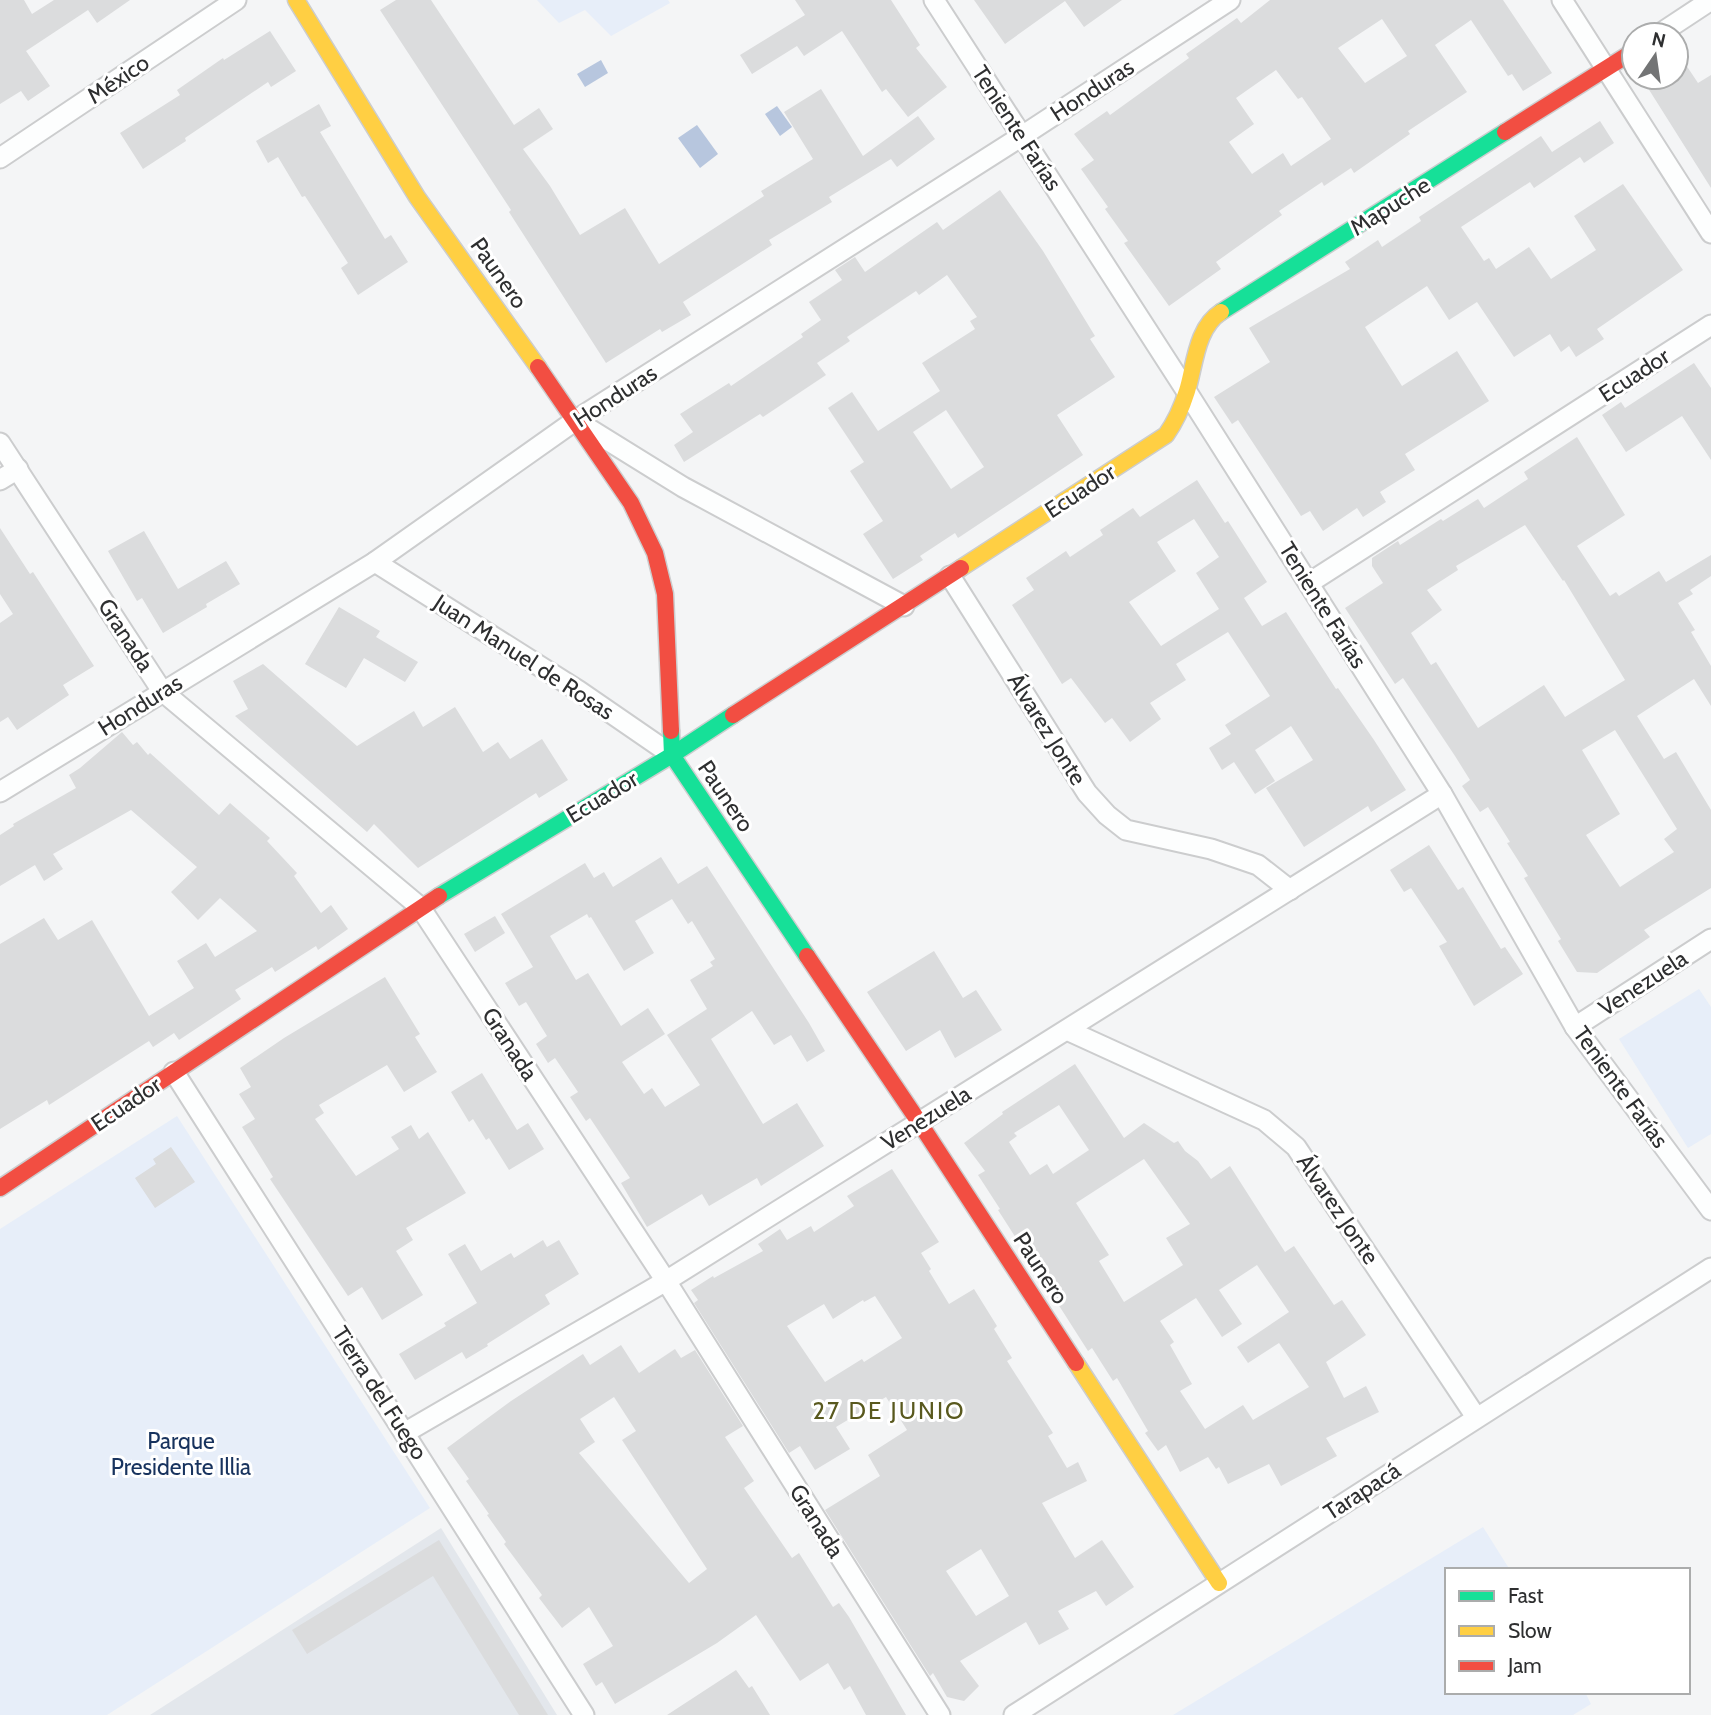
<svg xmlns="http://www.w3.org/2000/svg" width="1711" height="1715" font-family="Cabin,sans-serif">
  <rect width="100%" height="100%" fill="#f4f5f6"/>
  <polygon fill="#e3e7ec" points="441,1528 557,1715 150,1715"/>
  <g fill="#e7eef9">
    <polygon points="537,0 668,0 670,3 611,36 585,10 559,23"/>
    <polygon points="1699,989 1711,1007 1711,1134 1688,1148 1619,1039"/>
    <polygon points="177,1116 430,1508 107,1715 0,1715 0,1229"/>
    <polygon points="1483,1527 1510,1570 1447,1570 1447,1692 1585,1692 1591,1704 1573,1715 1173,1715"/>
  </g>
  <g fill="#b7c6de">
    <polygon points="601,60 608,73 585,87 577,74"/>
    <polygon points="777,106 792,127 780,136 765,114"/>
    <polygon points="697,125 718,154 700,168 678,138"/>
  </g>
  <g fill="#dbdcdd" fill-rule="evenodd">
    <polygon points="0,0 24,0 32,14 54,0 130,0 97,23 88,10 26,51 50,86 28,101 21,91 0,104"/>
    <polygon points="396,0 431,0 514,125 539,108 553,129 523,149 550,186 580,235 625,208 659,264 764,196 761,191 813,159 784,112 821,89 863,156 918,116 935,139 897,167 891,159 829,197 832,202 769,240 772,245 683,302 691,315 662,332 660,329 606,363 509,212 511,210 380,10"/>
    <polygon points="795,0 891,0 920,45 916,48 947,87 908,117 886,89 882,92 842,31 804,56 797,46 752,74 740,55 805,15"/>
    <polygon points="974,0 1122,0 1084,27 1065,1 1005,44"/>
    <path d="M 1270,0 L 1503,0 L 1552,73 L 1523,91 L 1512,74 L 1508,76 L 1471,20 L 1435,45 L 1467,92 L 1408,131 L 1410,134 L 1354,173 L 1351,168 L 1324,186 L 1322,182 L 1279,211 L 1282,215 L 1216,262 L 1221,269 L 1169,306 L 1124,243 L 1128,241 L 1105,209 L 1108,207 L 1081,169 L 1094,160 L 1074,134 L 1107,111 L 1110,115 L 1189,58 L 1186,54 L 1237,18 L 1241,23 ZM 1382,19 L 1407,56 L 1365,83 L 1338,48 ZM 1276,70 L 1298,99 L 1302,97 L 1331,139 L 1291,166 L 1283,153 L 1252,174 L 1229,142 L 1254,124 L 1236,98 Z"/>
    <polygon points="270,31 296,71 271,87 268,82 185,138 186,141 143,169 120,133 180,95 177,90 223,58 224,60"/>
    <polygon points="1676,50 1698,83 1711,75 1711,188 1641,77 1676,77"/>
    <polygon points="319,104 331,126 320,132 385,239 391,235 408,262 358,295 341,268 348,263 305,196 302,197 278,157 268,163 256,141"/>
    <polygon points="1600,121 1614,143 1584,163 1580,157 1534,188 1530,182 1461,227 1484,261 1489,258 1496,269 1529,247 1551,279 1596,250 1574,216 1623,184 1683,270 1597,329 1604,339 1576,357 1569,346 1561,352 1550,334 1514,357 1477,302 1449,320 1427,286 1365,327 1402,386 1457,351 1489,401 1405,454 1415,470 1380,492 1386,502 1363,517 1357,508 1323,531 1310,511 1301,516 1238,420 1232,424 1214,397 1270,362 1249,328 1350,269 1345,262 1378,240 1382,247 1421,221 1419,217 1541,136 1552,152"/>
    <path d="M 1000,190 L 1043,251 L 1095,336 L 1090,339 L 1115,377 L 1057,415 L 1083,455 L 958,538 L 955,533 L 920,556 L 923,560 L 893,579 L 863,534 L 883,521 L 850,471 L 864,462 L 828,408 L 852,392 L 878,431 L 940,391 L 922,363 L 975,329 L 970,321 L 977,317 L 947,275 L 919,295 L 916,291 L 847,337 L 850,341 L 817,363 L 826,375 L 763,417 L 760,414 L 684,462 L 674,445 L 693,432 L 680,414 L 729,383 L 731,386 L 803,337 L 801,334 L 821,320 L 809,302 L 842,280 L 835,270 L 855,257 L 865,272 L 937,222 L 943,230 ZM 946,410 L 984,467 L 951,489 L 913,432 Z"/>
    <polygon points="1694,363 1711,388 1711,460 1682,416 1626,452 1602,415 1621,402 1625,408"/>
    <path d="M 1577,437 L 1625,515 L 1577,546 L 1610,596 L 1616,592 L 1619,596 L 1659,571 L 1666,582 L 1711,555 L 1711,576 L 1690,590 L 1693,594 L 1678,603 L 1695,630 L 1691,632 L 1711,666 L 1711,706 L 1694,679 L 1637,716 L 1664,759 L 1676,752 L 1711,810 L 1711,888 L 1644,930 L 1650,937 L 1597,973 L 1577,972 L 1558,941 L 1561,939 L 1524,878 L 1528,876 L 1507,843 L 1510,842 L 1488,807 L 1480,812 L 1462,786 L 1470,780 L 1455,756 L 1403,678 L 1395,684 L 1345,608 L 1383,583 L 1372,566 L 1372,558 L 1398,541 L 1400,545 L 1441,519 L 1443,521 L 1478,499 L 1484,508 L 1528,479 L 1524,472 ZM 1525,525 L 1563,581 L 1564,580 L 1625,680 L 1565,717 L 1544,685 L 1478,728 L 1436,662 L 1431,665 L 1411,633 L 1442,610 L 1427,590 L 1458,570 L 1456,566 ZM 1615,730 L 1677,829 L 1664,839 L 1674,852 L 1620,887 L 1586,835 L 1620,814 L 1582,750 Z"/>
    <path d="M 1197,480 L 1225,523 L 1228,521 L 1267,582 L 1244,598 L 1262,626 L 1286,612 L 1336,689 L 1338,688 L 1374,740 L 1406,790 L 1371,812 L 1368,806 L 1304,847 L 1266,788 L 1313,760 L 1291,726 L 1255,750 L 1275,781 L 1255,794 L 1234,762 L 1222,770 L 1209,748 L 1231,734 L 1225,725 L 1270,696 L 1228,632 L 1176,664 L 1186,680 L 1150,703 L 1161,719 L 1130,742 L 1112,718 L 1105,723 L 1071,678 L 1062,684 L 1012,605 L 1034,590 L 1026,578 L 1066,551 L 1070,557 L 1103,535 L 1100,530 L 1133,508 L 1140,517 ZM 1194,519 L 1219,557 L 1196,573 L 1219,609 L 1161,646 L 1129,602 L 1176,571 L 1157,542 Z"/>
    <polygon points="0,528 30,574 33,572 94,666 63,685 69,695 17,730 8,717 0,722 0,623 13,614 0,594"/>
    <polygon points="144,531 178,589 226,561 240,584 206,604 207,607 163,633 142,598 137,601 108,551"/>
    <polygon points="339,607 380,631 376,637 418,662 405,682 364,658 346,688 305,664"/>
    <polygon points="263,664 357,746 414,711 423,727 455,707 483,752 498,742 510,759 542,739 568,780 539,798 536,793 418,868 374,824 367,832 235,716 248,709 233,681"/>
    <polygon points="122,732 133,745 137,742 148,755 150,753 219,815 230,803 270,838 267,841 297,873 294,876 321,913 331,905 348,929 318,950 316,946 275,972 272,967 235,990 241,999 179,1040 174,1033 153,1047 149,1041 49,1105 47,1100 0,1129 0,944 44,918 58,940 92,920 149,1016 194,988 177,961 206,943 215,957 257,931 220,898 198,920 171,892 197,867 131,810 53,854 63,869 44,881 35,865 0,886 0,835 14,826 13,824 76,788 69,775 80,768"/>
    <polygon points="1429,845 1458,890 1463,887 1501,949 1505,947 1523,974 1474,1006 1439,946 1447,942 1411,888 1404,892 1390,870"/>
    <path d="M 661,857 L 678,884 L 707,866 L 809,1023 L 825,1051 L 807,1062 L 791,1035 L 774,1045 L 752,1011 L 711,1039 L 763,1124 L 797,1103 L 824,1146 L 761,1186 L 757,1178 L 709,1206 L 702,1194 L 647,1227 L 621,1183 L 630,1178 L 590,1118 L 586,1121 L 570,1097 L 578,1092 L 555,1058 L 548,1063 L 536,1044 L 547,1036 L 526,1002 L 519,1006 L 505,983 L 533,967 L 501,914 L 585,863 L 594,878 L 604,872 L 613,887 ZM 672,899 L 688,924 L 692,921 L 715,959 L 710,962 L 713,966 L 690,980 L 707,1009 L 667,1035 L 700,1085 L 665,1107 L 652,1088 L 644,1094 L 622,1062 L 665,1034 L 648,1008 L 621,1026 L 588,973 L 576,980 L 550,936 L 587,914 L 589,918 L 591,917 L 624,971 L 654,953 L 635,921 Z"/>
    <polygon points="495,916 505,933 475,952 464,934"/>
    <polygon points="934,951 963,998 976,990 1002,1030 955,1058 940,1030 906,1051 867,992"/>
    <polygon points="385,977 420,1034 415,1037 437,1072 404,1092 387,1065 319,1105 324,1113 315,1119 356,1176 399,1149 391,1137 411,1125 419,1139 428,1132 466,1193 406,1228 413,1240 396,1251 423,1295 382,1320 362,1287 348,1296 270,1179 273,1177 242,1127 255,1119 239,1094 251,1087 240,1068 284,1038"/>
    <path d="M 1075,1064 L 1124,1138 L 1144,1123 L 1174,1143 L 1178,1141 L 1185,1151 L 1198,1161 L 1211,1179 L 1230,1166 L 1285,1252 L 1294,1246 L 1334,1305 L 1342,1300 L 1366,1335 L 1326,1362 L 1344,1398 L 1366,1386 L 1379,1412 L 1326,1438 L 1337,1456 L 1281,1486 L 1269,1464 L 1228,1484 L 1219,1467 L 1216,1469 L 1208,1457 L 1180,1472 L 1166,1445 L 1158,1451 L 1145,1433 L 1148,1431 L 1117,1378 L 1113,1381 L 1092,1348 L 1088,1351 L 998,1210 L 1000,1209 L 978,1175 L 985,1171 L 964,1143 L 1003,1114 L 1002,1112 ZM 1059,1105 L 1089,1150 L 1053,1174 L 1047,1164 L 1030,1175 L 1009,1142 L 1017,1136 L 1014,1133 ZM 1144,1159 L 1190,1224 L 1166,1238 L 1183,1265 L 1124,1302 L 1099,1261 L 1109,1255 L 1076,1203 ZM 1257,1265 L 1289,1312 L 1237,1347 L 1248,1363 L 1279,1343 L 1309,1387 L 1253,1420 L 1243,1405 L 1205,1429 L 1180,1391 L 1192,1384 L 1170,1345 L 1174,1342 L 1160,1321 L 1196,1298 L 1222,1337 L 1242,1324 L 1219,1290 Z"/>
    <polygon points="482,1073 517,1130 528,1123 544,1149 509,1170 489,1138 486,1140 473,1119 469,1122 451,1092"/>
    <polygon points="171,1147 195,1182 155,1208 135,1178 156,1164 153,1159"/>
    <path d="M 892,1169 L 939,1242 L 921,1253 L 931,1269 L 929,1271 L 949,1304 L 974,1289 L 997,1326 L 994,1329 L 1012,1358 L 1007,1361 L 1053,1433 L 1048,1436 L 1067,1468 L 1078,1462 L 1087,1481 L 1042,1503 L 1075,1558 L 1102,1540 L 1134,1587 L 1106,1606 L 1096,1591 L 1058,1611 L 1069,1629 L 1039,1645 L 1026,1622 L 960,1661 L 979,1686 L 964,1701 L 947,1697 L 933,1673 L 930,1676 L 825,1510 L 880,1476 L 868,1455 L 907,1430 L 886,1397 L 836,1427 L 850,1449 L 815,1470 L 800,1446 L 789,1453 L 694,1303 L 698,1300 L 691,1290 L 713,1276 L 714,1278 L 763,1251 L 758,1244 L 780,1229 L 787,1240 L 811,1226 L 814,1232 L 854,1206 L 847,1196 ZM 875,1296 L 902,1338 L 864,1362 L 862,1359 L 825,1382 L 787,1326 L 824,1304 L 833,1319 L 863,1300 L 864,1302 ZM 981,1549 L 1009,1596 L 976,1616 L 946,1571 Z"/>
    <polygon points="543,1240 547,1247 559,1240 579,1274 545,1295 550,1304 487,1344 488,1346 466,1359 462,1352 415,1380 399,1354 446,1326 444,1323 477,1303 448,1254 465,1244 481,1271 511,1253 514,1258"/>
    <path d="M 621,1345 L 639,1373 L 675,1349 L 681,1358 L 695,1350 L 743,1426 L 725,1437 L 754,1481 L 744,1488 L 792,1558 L 799,1553 L 833,1607 L 839,1603 L 849,1617 L 906,1715 L 866,1715 L 850,1686 L 844,1690 L 828,1663 L 800,1681 L 756,1615 L 717,1643 L 615,1704 L 602,1682 L 596,1686 L 583,1664 L 613,1646 L 589,1607 L 562,1628 L 539,1598 L 542,1595 L 504,1544 L 506,1542 L 487,1515 L 489,1514 L 466,1481 L 469,1479 L 447,1448 L 511,1401 L 583,1354 L 590,1365 ZM 614,1397 L 636,1431 L 622,1440 L 707,1569 L 689,1583 L 579,1453 L 595,1442 L 580,1419 Z"/>
    <polygon points="439,1540 548,1715 519,1715 433,1576 307,1654 292,1630"/>
    <polygon points="736,1670 749,1688 752,1686 770,1715 667,1715"/>
  </g>
  <g fill="none" stroke-linecap="round" stroke-linejoin="round">
    <defs>
      <g id="street">
        <polyline points="934,0 1187,392 1442,794 1575,1027 1711,1210"/>
        <polyline points="1562,0 1711,233"/>
        <polyline points="1658,35 1711,0"/>
        <polyline points="0,158 236,0"/>
        <polyline points="583,425 683,487 904,606"/>
        <polyline points="0,443 162,691 420,907 666,1281 940,1715"/>
        <polyline points="0,480 18,469"/>
        <polyline points="375,562 579,691 672,755"/>
        <polyline points="950,576 1087,793 1107,815 1126,830 1211,849 1258,865 1290,890"/>
        <polyline points="1309,583 1711,325"/>
        <polyline points="0,792 375,562 576,420 1022,136 1230,0"/>
        <polyline points="1575,1027 1711,939"/>
        <polyline points="1067,1030 1264,1120 1296,1147 1476,1417"/>
        <polyline points="174,1072 584,1715"/>
        <polyline points="406,1432 666,1281 1442,794"/>
        <polyline points="1014,1715 1711,1268"/>
      </g>
      <g id="fast">
        <polyline points="1221,312 1505,132"/>
        <polyline points="671,731 672,755 807,956"/>
        <polyline points="439,896 672,755 733,715"/>
      </g>
      <g id="slow">
        <polyline points="296,0 417,197 538,367"/>
        <path d="M 961,568 L 1166,435 C 1176,421 1182,407 1187,391 C 1195,365 1196,328 1221,312"/>
        <polyline points="1076,1363 1219,1583"/>
      </g>
      <g id="jam">
        <polyline points="1505,132 1634,51"/>
        <polyline points="538,367 631,503 655,553 665,594 671,731"/>
        <polyline points="733,715 961,568"/>
        <polyline points="807,956 919,1122 1076,1363"/>
        <polyline points="0,1188 439,896"/>
      </g>
    </defs>
    <use href="#street" stroke="#cccdce" stroke-width="23"/>
    <use href="#fast" stroke="#cccdce" stroke-width="19"/>
    <use href="#slow" stroke="#cccdce" stroke-width="19"/>
    <use href="#jam" stroke="#cccdce" stroke-width="19"/>
    <use href="#street" stroke="#fdfefe" stroke-width="19"/>
    <use href="#fast" stroke="#16e098" stroke-width="16"/>
    <use href="#slow" stroke="#ffcf43" stroke-width="16"/>
    <use href="#jam" stroke="#f24e42" stroke-width="16"/>
  </g>
  <g text-anchor="middle" dominant-baseline="central" stroke-width="6" stroke-linejoin="round" paint-order="stroke">
    <g font-size="23" fill="#2e2f30" stroke="#fff">
      <text transform="translate(118 79) rotate(-34)">México</text>
      <text transform="translate(1092 90) rotate(-33)">Honduras</text>
      <text transform="translate(1017 128) rotate(57)">Teniente Farías</text>
      <text transform="translate(1390 206) rotate(-32)">Mapuche</text>
      <text transform="translate(499 273) rotate(55)">Paunero</text>
      <text transform="translate(1634 375) rotate(-33)">Ecuador</text>
      <text transform="translate(615 396) rotate(-33)">Honduras</text>
      <text transform="translate(1080 491) rotate(-33)">Ecuador</text>
      <text transform="translate(1323 605) rotate(58)">Teniente Farías</text>
      <text transform="translate(126 635) rotate(57)">Granada</text>
      <text transform="translate(524 657) rotate(33)">Juan Manuel de Rosas</text>
      <text transform="translate(140 705) rotate(-32)">Honduras</text>
      <text transform="translate(1047 729) rotate(58)">Álvarez Jonte</text>
      <text transform="translate(726 796) rotate(56)">Paunero</text>
      <text transform="translate(602 797) rotate(-31)">Ecuador</text>
      <text transform="translate(1643 983) rotate(-33)">Venezuela</text>
      <text transform="translate(510 1044) rotate(57)">Granada</text>
      <text transform="translate(1621 1087) rotate(54)">Teniente Farías</text>
      <text transform="translate(126 1104) rotate(-34)">Ecuador</text>
      <text transform="translate(926 1118) rotate(-32)">Venezuela</text>
      <text transform="translate(1338 1209) rotate(56)">Álvarez Jonte</text>
      <text transform="translate(1041 1268) rotate(57)">Paunero</text>
      <text transform="translate(380 1393) rotate(57)">Tierra del Fuego</text>
      <text transform="translate(1362 1491) rotate(-33)">Tarapacá</text>
      <text transform="translate(817 1521) rotate(58)">Granada</text>
    </g>
    <g font-size="23" fill="#18335e" stroke="#fff">
      <text x="181" y="1441">Parque<tspan x="181" dy="26">Presidente Illia</tspan></text>
    </g>
    <g font-size="24" letter-spacing="2" fill="#59591e" stroke="#fff">
      <text x="889" y="1410">27 DE JUNIO</text>
    </g>
  </g>
  <rect x="1445" y="1568" width="245" height="126" fill="#ffffff" stroke="#abacac" stroke-width="2"/>
  <rect x="1459" y="1591" width="35" height="10" fill="#16e098" stroke="#abacac" stroke-width="2"/>
  <text x="1508" y="1603" font-size="21" fill="#2e2f30">Fast</text>
  <rect x="1459" y="1626" width="35" height="10" fill="#ffcf43" stroke="#abacac" stroke-width="2"/>
  <text x="1508" y="1638" font-size="21" fill="#2e2f30">Slow</text>
  <rect x="1459" y="1661" width="35" height="10" fill="#f24e42" stroke="#abacac" stroke-width="2"/>
  <text x="1508" y="1673" font-size="21" fill="#2e2f30">Jam</text>
  <g transform="translate(1655 56) rotate(13)"><circle r="33" fill="#ffffff" stroke="#abacac" stroke-width="2"/>
  <path d="M0-5L12 26L0 18L-12 26Z" fill="#737475"/>
  <text y="-10" font-size="19" font-weight="bold" text-anchor="middle" fill="#2e2f30">N</text>
  </g>
</svg>
